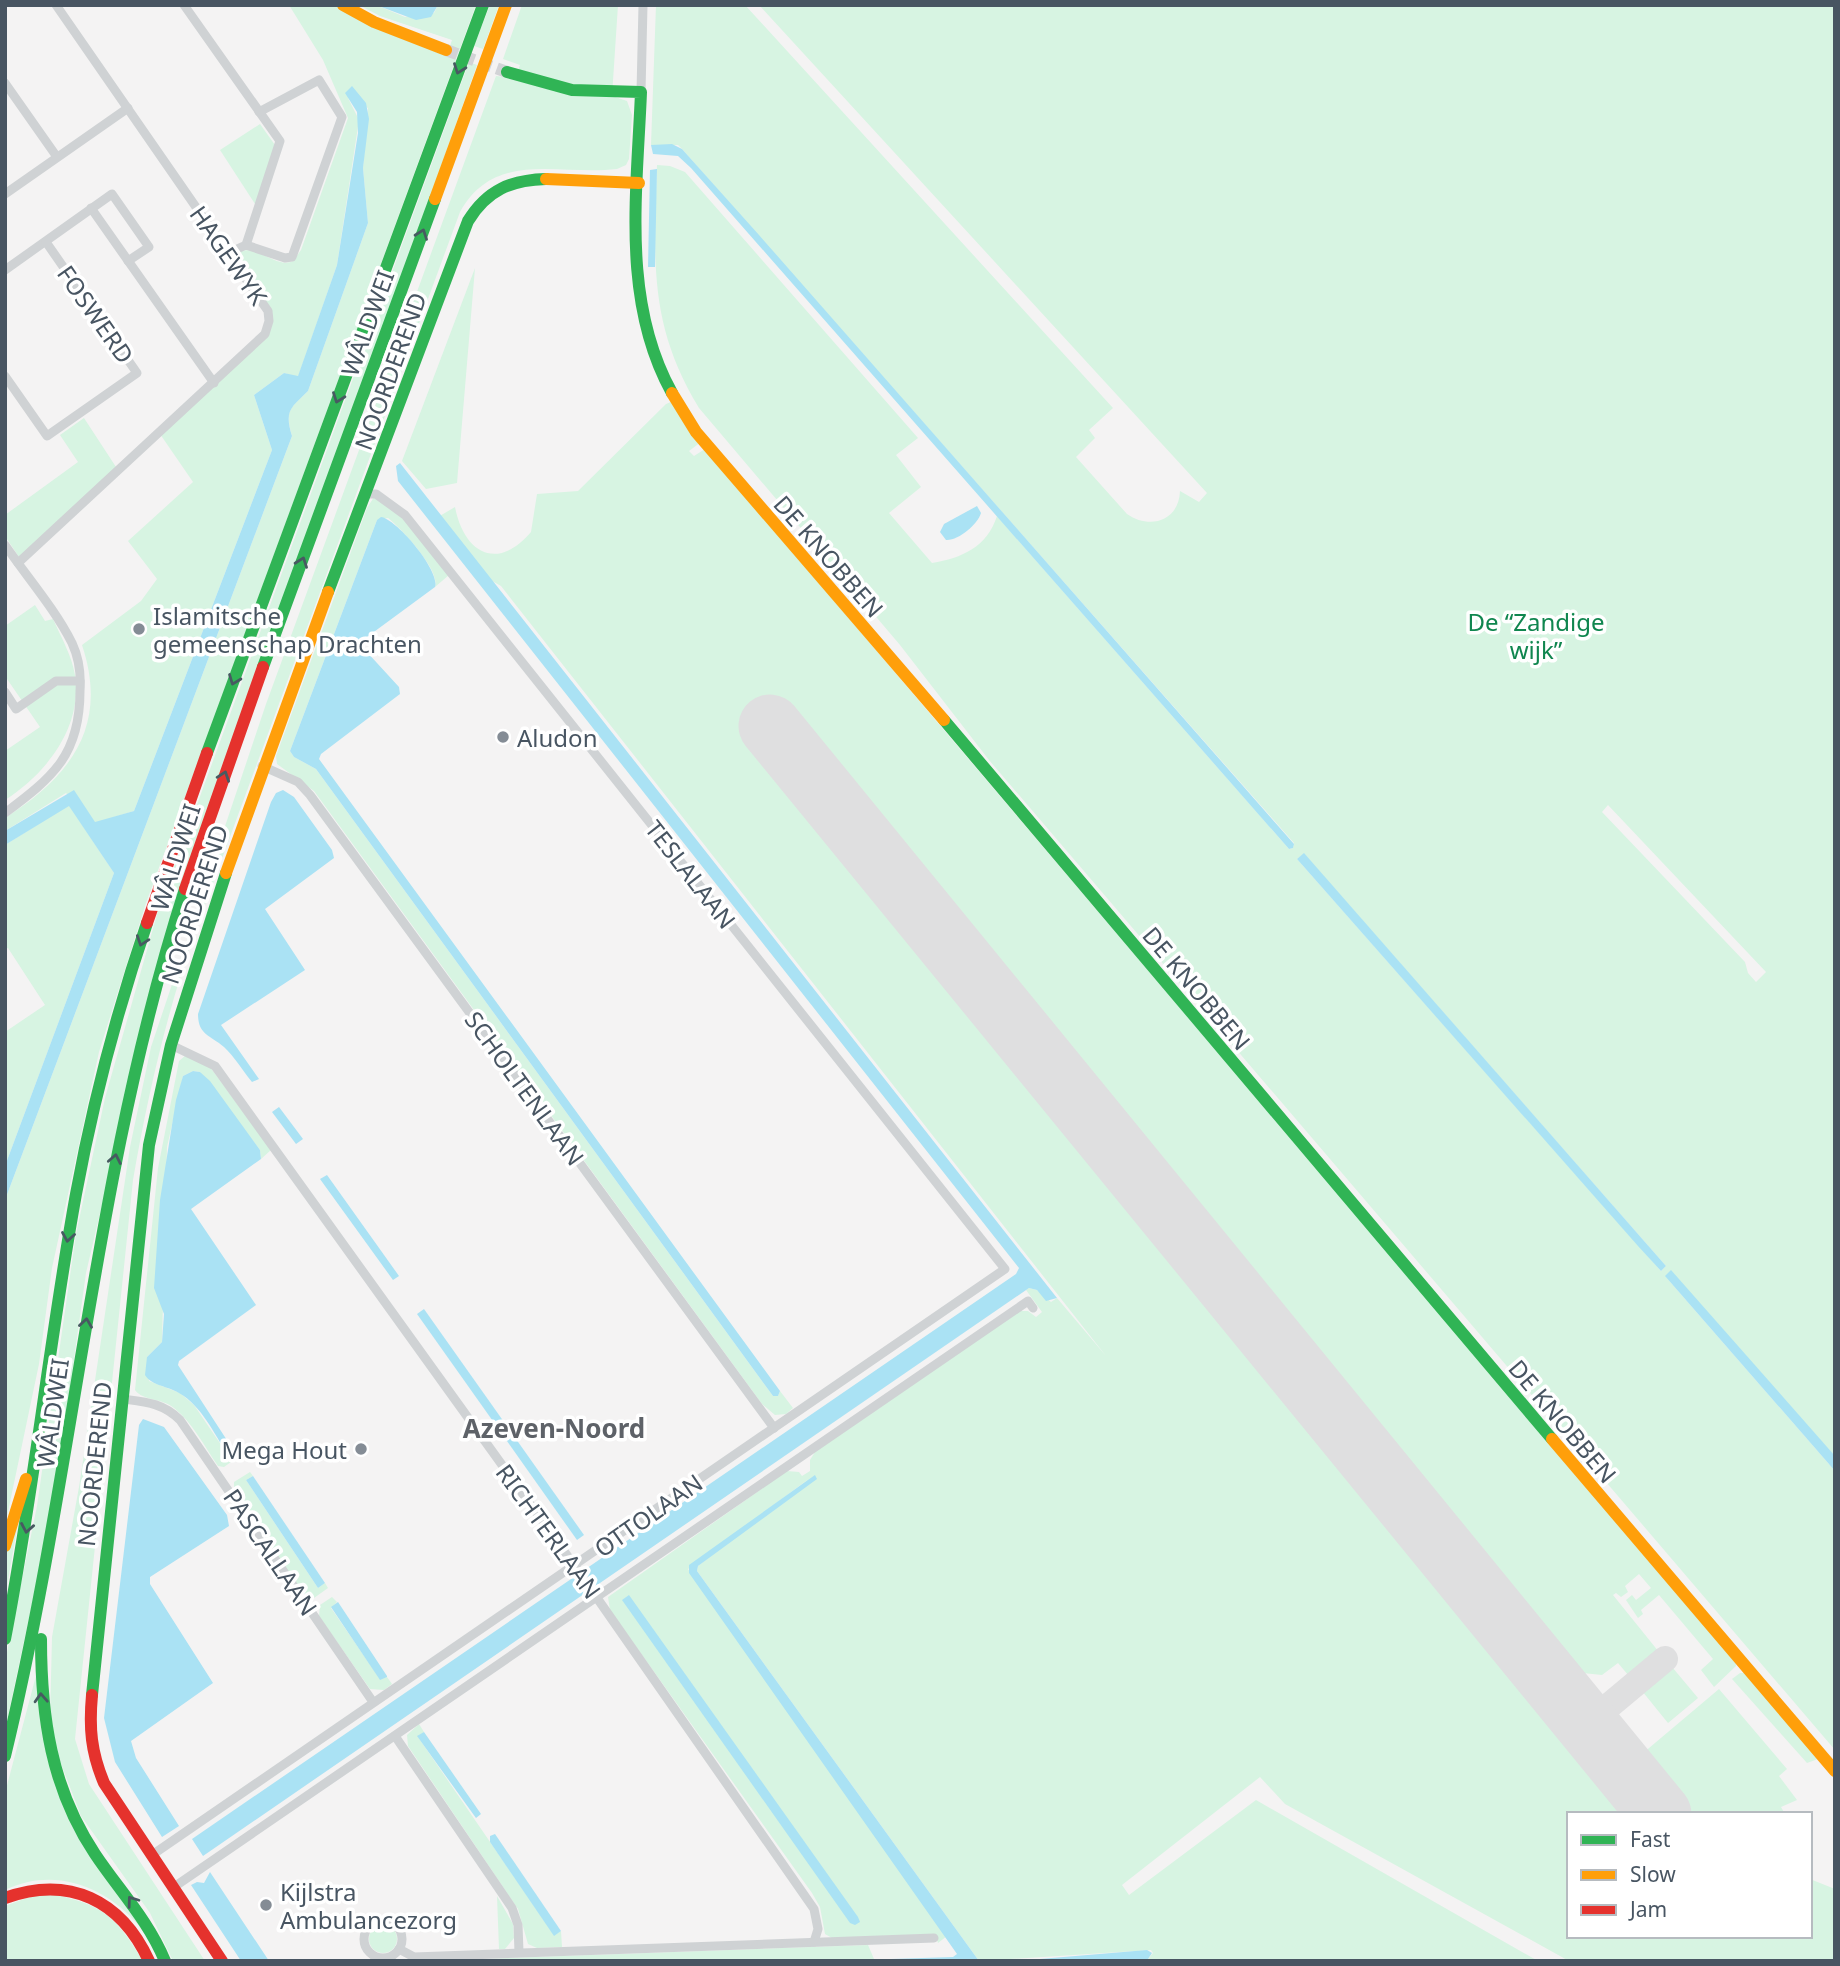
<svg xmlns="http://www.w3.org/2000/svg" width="1840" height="1966" font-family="'Noto Sans',sans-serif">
  <rect width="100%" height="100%" fill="#f4f3f3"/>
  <g fill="#d7f4e2" fill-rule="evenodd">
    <path d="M 289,5 L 334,5 L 447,55 L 452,40 L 380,16 L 359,5 L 376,5 L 405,17 L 434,13 L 438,5 L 476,5 L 146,903 L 99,1052 L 52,1268 L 39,1364 L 5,1526 L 5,1200 L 292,436 C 284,409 291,408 308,391 L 368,223 L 363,168 L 368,108 L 348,98 L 359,120 L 337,265 L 298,377 L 284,373 L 254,395 L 272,450 L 134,811 L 95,823 L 66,793 L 5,831 L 5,818 C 71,776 109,726 82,645 L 141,601 L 157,579 L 128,541 L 193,482 L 160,434 L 254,348 L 271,310 L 238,258 L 241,251 C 260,246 277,269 293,261 L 301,250 L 348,118 L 323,60 Z"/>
    <polygon points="490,5 499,5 483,49 474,46"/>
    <path d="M 522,5 L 618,5 L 612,96 L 627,101 L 632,115 L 629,159 L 626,165 L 617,169 C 559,176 495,149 460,212 L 191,943 C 165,1021 147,1099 133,1180 L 75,1739 L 89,1784 L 205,1961 L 173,1961 L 150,1913 L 81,1816 L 58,1756 L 50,1718 L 52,1637 L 79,1487 L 130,1147 L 151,1047 L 266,704 L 496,76 L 515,78 L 520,65 L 503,59 Z"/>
    <path d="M 656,5 L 745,5 L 1113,408 L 1089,430 L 1095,438 L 1076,457 L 1127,514 C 1150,530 1179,521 1180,491 L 1199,502 L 1207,493 L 759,5 L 1835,5 L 1835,1456 L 1665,1276 L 1835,1471 L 1835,1750 L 989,760 L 900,645 L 699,408 C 648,324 654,259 657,165 L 670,166 L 685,172 L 918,438 L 896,455 L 921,487 L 889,513 L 932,563 C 962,558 987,547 997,516 L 1289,849 L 1293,848 L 1294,843 L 682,149 L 678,145 L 651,145 ZM 1608,805 L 1766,972 L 1756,982 L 1748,973 L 1745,962 L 1602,812 ZM 1304,854 L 1666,1266 L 1661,1271 L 1297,859 Z"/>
    <polygon points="469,62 477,65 160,957 86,1273 55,1496 5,1730 5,1662 37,1506 76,1234 105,1098 158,911"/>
    <polygon points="260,124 280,152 259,210 220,150"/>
    <polygon points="475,268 457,483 426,489 402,461"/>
    <path d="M 673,401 L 701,442 L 689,451 L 694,456 L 705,449 L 1736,1662 L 1736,1666 L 1714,1687 L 1701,1670 L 1713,1659 L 1659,1595 L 1641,1610 L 1643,1614 L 1638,1618 L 1626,1600 L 1632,1595 L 1636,1600 L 1651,1588 L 1639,1574 L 1625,1586 L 1628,1592 L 1621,1597 L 1616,1593 L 1613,1595 L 1663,1657 L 1634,1682 L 1618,1663 L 1602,1675 L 1573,1672 L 785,713 L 754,738 L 1606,1779 L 1612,1777 L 1643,1814 L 1569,1814 L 1569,1936 L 1810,1936 L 1810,1879 L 1835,1889 L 1835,1961 L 1569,1961 L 1285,1804 L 1260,1777 L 1122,1885 L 1129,1895 L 1256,1800 L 1538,1961 L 1118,1961 L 1148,1959 L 1153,1953 L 1151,1950 L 979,1961 L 697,1571 L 698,1566 L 810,1478 L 688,1569 L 947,1936 L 938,1943 L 935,1934 L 832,1938 L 825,1934 L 820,1907 L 812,1893 L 610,1610 L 608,1597 L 787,1471 L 799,1472 L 802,1476 L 810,1471 L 810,1460 L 815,1452 L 1020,1311 L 1028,1311 L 1036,1317 L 1042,1312 L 1026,1290 L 1029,1288 L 1037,1290 L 1051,1302 L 1057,1298 L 1106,1356 L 501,586 L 485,577 L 438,517 L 455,507 C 464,553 497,572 531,532 L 537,494 L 578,491 L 666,404 Z"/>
    <polygon points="84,418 116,467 19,557 5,536 5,515 78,462 60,435"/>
    <path d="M 376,494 L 406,520 L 449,575 L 435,587 C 441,571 401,528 388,518 L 377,520 L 290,751 L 294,757 L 316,769 L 773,1396 L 778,1396 L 780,1391 L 793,1408 L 786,1414 L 775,1415 L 762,1404 L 314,791 L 277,764 L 276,756 L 367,508 Z"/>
    <path d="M 35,605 L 45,621 L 53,619 C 61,637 72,656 75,675 C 83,727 46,774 5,800 L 5,751 L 40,727 L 5,676 L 5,626 Z"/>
    <polygon points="69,805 114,873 5,1166 5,1032 45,1005 8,948 5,949 5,845"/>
    <path d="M 186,1055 L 210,1067 L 271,1150 L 261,1159 L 260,1150 L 200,1072 L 193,1071 L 183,1076 L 167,1147 L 162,1342 L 147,1357 L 149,1381 L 180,1393 L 194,1405 L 228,1455 L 234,1451 L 238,1457 L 224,1467 L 218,1466 C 205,1447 192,1422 174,1408 C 162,1398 143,1401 135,1390 L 158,1168 L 179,1061 Z"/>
    <polygon points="250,1472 253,1476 246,1480 318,1588 325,1583 328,1588 314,1598 305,1596 234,1490 234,1482"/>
    <polygon points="18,1523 5,1598 5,1556"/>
    <polygon points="332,1597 337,1602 331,1608 380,1679 387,1677 392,1684 384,1690 370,1689 319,1616 320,1605"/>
    <polygon points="1667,1661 1698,1698 1668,1723 1638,1686"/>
    <path d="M 38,1668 L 48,1758 L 140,1927 C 107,1887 55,1866 5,1890 L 5,1793 Z"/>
    <polygon points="1740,1673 1747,1673 1818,1759 1807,1763 1732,1679"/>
    <polygon points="1719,1689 1787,1769 1779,1776 1797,1800 1781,1807 1785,1814 1680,1814 1636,1759"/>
    <polygon points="419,1724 424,1732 418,1737 554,1935 561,1931 562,1947 537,1948 528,1944 518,1909 408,1746 407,1735"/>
    <path d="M 51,1894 C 104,1905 115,1916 143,1961 L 5,1961 L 5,1906 L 35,1895 Z"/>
    <polygon points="497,1896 513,1924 514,1938 505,1949 499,1949"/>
    <circle cx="383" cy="1939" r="14"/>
    <polygon points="868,1945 874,1959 428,1961"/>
  </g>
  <g fill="#aae2f4">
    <polygon points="376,5 438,5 431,17 416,20"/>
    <path d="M 352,86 L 366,103 L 369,119 L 363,168 L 368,223 L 308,391 C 291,408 284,410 292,436 L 5,1200 L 5,1166 L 114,873 L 69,806 L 5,845 L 5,831 L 74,790 L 95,822 L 134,811 L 272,450 L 254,395 L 284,373 L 298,376 L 337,265 L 358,133 L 357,112 L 345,93 Z"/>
    <polygon points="672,144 682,149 759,235 1294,844 1293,848 1289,849 691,168 678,156 653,154 651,145"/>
    <polygon points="657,169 655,267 648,267 650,170"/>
    <polygon points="400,463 1057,1298 1046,1301 1037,1290 1029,1288 203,1856 192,1839 1016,1274 1019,1268 398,481 396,466"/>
    <path d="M 977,506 L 981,513 C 978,524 958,541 946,540 L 940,532 L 944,524 Z"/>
    <path d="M 381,517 C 397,519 441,572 435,587 L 367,637 L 364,643 L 366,651 L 399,687 L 400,694 L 321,754 L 319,759 L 780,1391 L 778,1396 L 773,1396 L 316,769 L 294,757 L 290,751 L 377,520 Z"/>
    <path d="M 283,790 L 294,797 L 332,850 L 334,858 L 265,909 L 305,970 L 221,1025 L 259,1079 L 252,1082 C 243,1071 234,1056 224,1047 C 210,1035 198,1035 198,1014 L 271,802 L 276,793 Z"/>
    <polygon points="1304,853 1666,1266 1661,1271 1638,1246 1297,859"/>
    <path d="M 193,1071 L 200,1072 L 210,1081 L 260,1150 L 261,1159 L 191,1209 L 256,1305 L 179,1361 L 178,1365 L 234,1451 L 228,1455 C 215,1435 201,1405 179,1393 C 168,1386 152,1386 145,1375 L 147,1357 L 162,1342 L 164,1314 L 154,1288 L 160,1200 L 176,1100 L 183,1076 Z"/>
    <polygon points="279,1107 303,1139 296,1144 272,1112"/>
    <polygon points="327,1175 399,1276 393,1280 320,1179"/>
    <polygon points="1671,1270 1835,1456 1835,1471 1665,1276"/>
    <polygon points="424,1309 584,1535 577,1540 417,1314"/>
    <polygon points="143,1419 164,1427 227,1515 229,1526 150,1577 150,1584 213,1683 131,1741 136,1758 179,1826 162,1837 115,1762 104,1718 139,1425"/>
    <polygon points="815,1475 817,1479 698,1566 697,1571 979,1961 829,1961 953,1957 957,1954 689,1573 689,1565"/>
    <polygon points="253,1476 325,1583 318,1588 246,1480"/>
    <polygon points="629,1595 858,1917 860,1922 855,1925 850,1923 622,1600"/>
    <polygon points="338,1602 387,1676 387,1677 380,1680 331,1607"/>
    <polygon points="424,1732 481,1814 476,1818 417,1736"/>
    <polygon points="495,1834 561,1931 554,1936 490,1842 490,1836"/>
    <polygon points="210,1872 269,1961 241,1961 191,1885 197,1882 204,1883"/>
    <polygon points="1147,1950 1152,1953 1148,1959 1016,1961"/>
  </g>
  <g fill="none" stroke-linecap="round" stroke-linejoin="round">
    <polyline stroke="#dfdfe0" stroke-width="26" points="1586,1725 1665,1659"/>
    <polyline stroke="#dfdfe0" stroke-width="63" points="770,726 1660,1814"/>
    <polyline stroke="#d2d3d6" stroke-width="12" stroke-dasharray="12 6" stroke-linecap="butt" points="446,50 507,72"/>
    <g stroke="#cfd2d4" stroke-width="9">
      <polyline points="184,5 280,141 246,245"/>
      <polyline points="5,83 57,157"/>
      <polyline points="641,92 643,5"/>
      <polyline points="5,194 128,108"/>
      <polyline points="91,208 214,383"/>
      <polyline points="228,253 246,245 285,258 292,257 342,117 319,80 259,112"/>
      <polyline points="5,270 112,194 149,247 128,261"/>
      <polyline points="5,376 47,436 137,373 46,242"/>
      <path d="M 5,545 C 27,577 55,609 72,643 C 79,658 81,676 80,691 C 80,755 53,777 5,813"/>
      <polyline points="18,563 265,334 269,321 268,311 56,5"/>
      <polyline points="5,692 16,709 56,681 80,681"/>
      <polyline points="262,766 298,782 310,795 774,1428"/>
      <polyline points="171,1045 215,1066 574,1565 814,1909 818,1929 814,1942"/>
      <path d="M 123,1399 C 146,1402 163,1403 180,1420 L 373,1702"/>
      <polyline points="395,1736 512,1908 518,1925 519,1952"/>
      <polyline points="152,1855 1005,1269 405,515 376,494 367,494"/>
      <polyline points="174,1887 1028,1301 1033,1308"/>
      <circle cx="383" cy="1939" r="19"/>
      <polyline points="399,1949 414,1957 934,1938"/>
    </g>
    <g stroke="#30b455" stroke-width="12">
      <path d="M 507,72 L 572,90 L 641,92 C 637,193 621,301 672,393"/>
      <path d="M 328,592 L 468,221 C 487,190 511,180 546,179"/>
      <polyline points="263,667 435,199"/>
      <polyline points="944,720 1552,1439"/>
      <polyline points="207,753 483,5"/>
      <path d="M 5,1639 C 34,1491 49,1342 76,1194 C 93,1102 117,1011 147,923"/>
      <path d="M 41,1639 C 41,1716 51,1788 95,1854 C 119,1890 148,1920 165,1961"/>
      <polyline points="92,1695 149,1145 171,1045 226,873"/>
      <path d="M 5,1756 C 75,1469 94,1171 185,889"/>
    </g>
    <g stroke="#ff9f0a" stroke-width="12">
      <polyline points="343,5 374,22 446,50"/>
      <polyline points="546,179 639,183"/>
      <polyline points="435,199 506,5"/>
      <polyline points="672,393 696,432 944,720"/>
      <polyline points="226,873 328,592"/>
      <polyline points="1552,1439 1835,1771"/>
      <polyline points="5,1546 26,1479"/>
    </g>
    <g stroke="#e5322d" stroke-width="12">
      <polyline points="185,889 263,667"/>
      <polyline points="147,923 207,753"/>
      <path d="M 92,1695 C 89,1728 91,1752 104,1783 L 222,1961"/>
      <path d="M 5,1898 C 69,1875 121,1900 149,1961"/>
    </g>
  </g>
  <defs><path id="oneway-chevron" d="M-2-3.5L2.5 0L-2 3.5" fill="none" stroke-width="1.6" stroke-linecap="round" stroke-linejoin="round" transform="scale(1.75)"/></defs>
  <g stroke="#475a61">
    <use href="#oneway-chevron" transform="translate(459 69) rotate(110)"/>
    <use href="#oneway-chevron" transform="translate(422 234) rotate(-70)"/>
    <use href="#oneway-chevron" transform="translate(338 398) rotate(110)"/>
    <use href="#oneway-chevron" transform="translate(302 562) rotate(-70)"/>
    <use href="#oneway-chevron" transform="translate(234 680) rotate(111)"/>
    <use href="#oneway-chevron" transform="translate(224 776) rotate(-71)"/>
    <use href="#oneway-chevron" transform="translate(142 941) rotate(109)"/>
    <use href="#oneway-chevron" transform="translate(115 1159) rotate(-79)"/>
    <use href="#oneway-chevron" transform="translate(68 1237) rotate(99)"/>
    <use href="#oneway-chevron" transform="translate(86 1323) rotate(-82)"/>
    <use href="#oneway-chevron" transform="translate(27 1528) rotate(100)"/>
    <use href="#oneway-chevron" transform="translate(41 1698) rotate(-93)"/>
    <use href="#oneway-chevron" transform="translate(132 1901) rotate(-126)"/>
  </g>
  <g fill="#848c95" stroke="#fff" stroke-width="2.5">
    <circle cx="139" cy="629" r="7"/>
    <circle cx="503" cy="737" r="7"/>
    <circle cx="361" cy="1449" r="7"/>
    <circle cx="266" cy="1905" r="7"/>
  </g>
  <g text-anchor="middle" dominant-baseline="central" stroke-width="7" stroke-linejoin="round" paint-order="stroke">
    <g font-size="24" fill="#485562" stroke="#fff">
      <text transform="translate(229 255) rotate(55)">HAGEWYK</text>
      <text transform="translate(96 314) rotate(55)">FOSWERD</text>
      <text transform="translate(367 323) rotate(-70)">WÂLDWEI</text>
      <text transform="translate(390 371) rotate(-70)">NOORDEREND</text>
      <text transform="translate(829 556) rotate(49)">DE KNOBBEN</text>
      <text transform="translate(175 857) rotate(-72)">WÂLDWEI</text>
      <text transform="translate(691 874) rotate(52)">TESLALAAN</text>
      <text transform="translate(194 904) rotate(-72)">NOORDEREND</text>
      <text transform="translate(1197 988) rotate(50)">DE KNOBBEN</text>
      <text transform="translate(525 1088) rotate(54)">SCHOLTENLAAN</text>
      <text transform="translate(52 1413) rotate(-82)">WÂLDWEI</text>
      <text transform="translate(1563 1421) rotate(50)">DE KNOBBEN</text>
      <text transform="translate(94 1464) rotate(-84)">NOORDEREND</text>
      <text transform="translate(648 1515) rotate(-35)">OTTOLAAN</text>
      <text transform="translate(549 1531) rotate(54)">RICHTERLAAN</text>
      <text transform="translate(271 1552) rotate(56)">PASCALLAAN</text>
    </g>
    <g font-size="24" fill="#485562" stroke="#fff" text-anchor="start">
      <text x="153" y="615">Islamitsche<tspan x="153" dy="28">gemeenschap Drachten</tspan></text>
      <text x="517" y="737">Aludon</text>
      <text x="347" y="1449" text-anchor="end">Mega Hout</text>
      <text x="280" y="1891">Kijlstra<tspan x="280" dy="28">Ambulancezorg</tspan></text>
    </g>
    <g font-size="24" fill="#10864f" stroke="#fff">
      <text x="1536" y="621">De “Zandige<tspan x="1536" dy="28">wijk”</tspan></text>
    </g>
    <g font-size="26" font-weight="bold" fill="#5e6268" stroke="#fff">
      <text x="554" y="1428">Azeven-Noord</text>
    </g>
  </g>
  <rect width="1840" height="1966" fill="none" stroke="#485562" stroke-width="14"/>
  <rect x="1567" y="1812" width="245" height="126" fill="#ffffff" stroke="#b6bbc0" stroke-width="2"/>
  <rect x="1581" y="1835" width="35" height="10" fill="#30b455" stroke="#b6bbc0" stroke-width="2"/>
  <text x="1630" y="1847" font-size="21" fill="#485562">Fast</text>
  <rect x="1581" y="1870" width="35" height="10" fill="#ff9f0a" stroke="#b6bbc0" stroke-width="2"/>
  <text x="1630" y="1882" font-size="21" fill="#485562">Slow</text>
  <rect x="1581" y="1905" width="35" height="10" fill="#e5322d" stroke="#b6bbc0" stroke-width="2"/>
  <text x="1630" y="1917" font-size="21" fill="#485562">Jam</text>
</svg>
